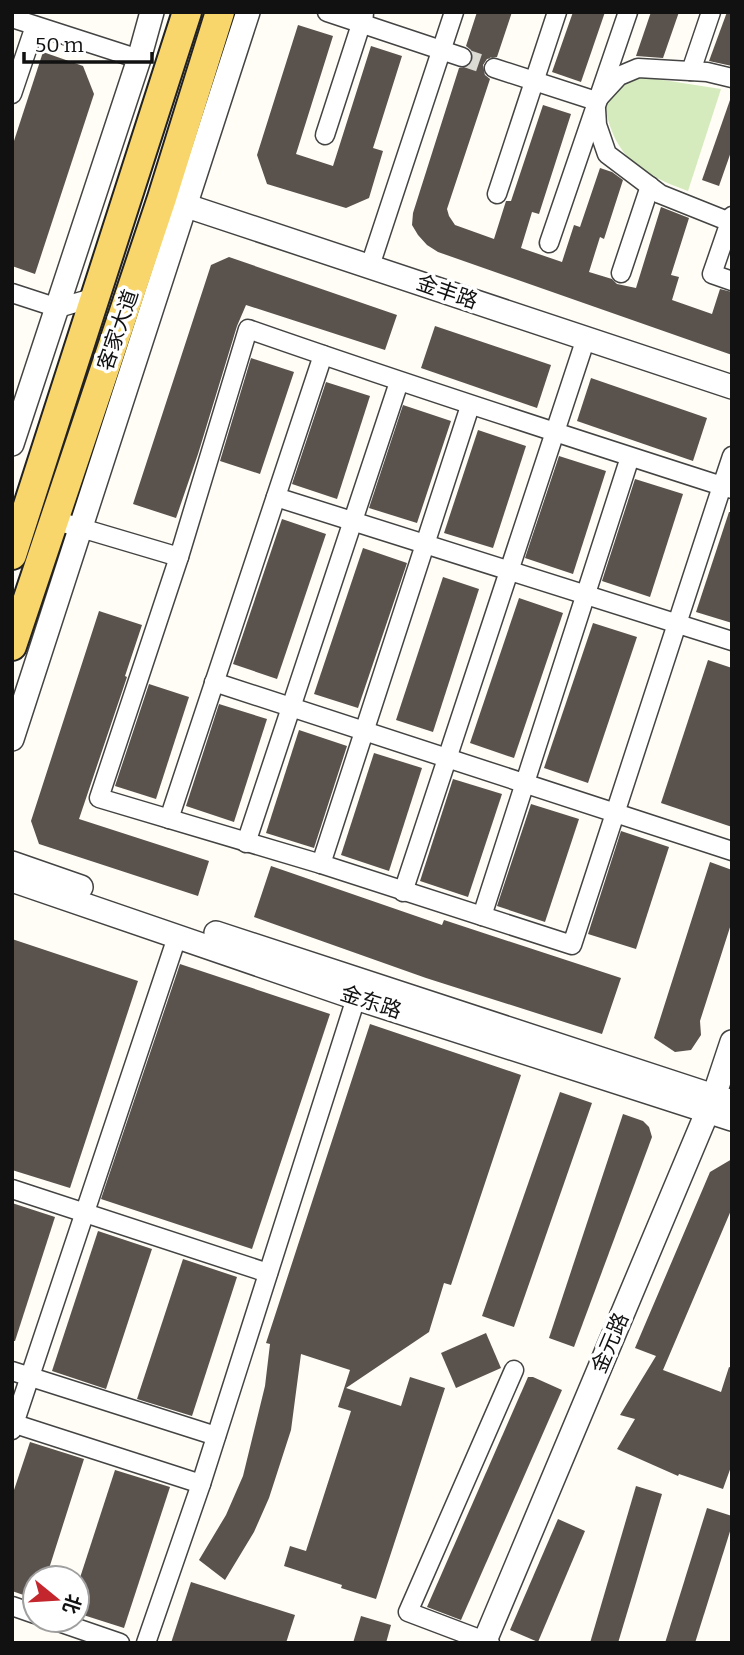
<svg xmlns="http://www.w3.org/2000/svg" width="744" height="1655" font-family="Bitter,'Noto Sans SC',serif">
  <rect width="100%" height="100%" fill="#fffdf5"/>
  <path fill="#d5ebbd" d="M 637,76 L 721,89 L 688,191 C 642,174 615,159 605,107 L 619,88 Z"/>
  <g fill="#5a524d">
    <polygon points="477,12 512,12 497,57 487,59 483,65 485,75 490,79 447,209 449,216 455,225 494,239 506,201 511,201 543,105 571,114 539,214 532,212 521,248 562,262 574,225 580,227 600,168 612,172 623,180 604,239 600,237 589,272 612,279 617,284 636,288 661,207 689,218 671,275 679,277 672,300 712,314 720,289 732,292 732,355 438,252 427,245 418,235 412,225 413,213 459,68 469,66 473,60 471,50 466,46"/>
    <polygon points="573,12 605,12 581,82 552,72"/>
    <polygon points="651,12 679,12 663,58 636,56"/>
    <polygon points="727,12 732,12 732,66 709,61"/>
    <polygon points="298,25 333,36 296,154 333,166 371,46 402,56 373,148 383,151 369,198 346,208 267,184 257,155"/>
    <polygon points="43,52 83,66 94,94 35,274 12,266 12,147"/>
    <polygon points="730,100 732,101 732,149 719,186 702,180"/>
    <polygon points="229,257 397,315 385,350 246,305 237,326 198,454 176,518 133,504 211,265"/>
    <polygon points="435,326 551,365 537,408 421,368"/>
    <polygon points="251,358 294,372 260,474 220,461"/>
    <polygon points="591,378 707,418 693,461 577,421"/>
    <polygon points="326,382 370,396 337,499 292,484"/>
    <polygon points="403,405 451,421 417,523 369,508"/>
    <polygon points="478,430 526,446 493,548 444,533"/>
    <polygon points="559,456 606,471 573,574 525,558"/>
    <polygon points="635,479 683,494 650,597 602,581"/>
    <polygon points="729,512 732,512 732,623 696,612"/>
    <polygon points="282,519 326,534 277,679 233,664"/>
    <polygon points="363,548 407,563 358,708 314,694"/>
    <polygon points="443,577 479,589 433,732 396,720"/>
    <polygon points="519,598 563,613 514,758 470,743"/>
    <polygon points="99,611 142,625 125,676 127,677 79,819 209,861 198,896 39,844 31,821"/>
    <polygon points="593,623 637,637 588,783 544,768"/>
    <polygon points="708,660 732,668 732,827 661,803"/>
    <polygon points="149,684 189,697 156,799 115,786"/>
    <polygon points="219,704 267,719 234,822 186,806"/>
    <polygon points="299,730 347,746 314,848 266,833"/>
    <polygon points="374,753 422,768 389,871 341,855"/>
    <polygon points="453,779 502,794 468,897 420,881"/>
    <polygon points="531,804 579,819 545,922 497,906"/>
    <polygon points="621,831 669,847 636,949 588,934"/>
    <polygon points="710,862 732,870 732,921 700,1021 701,1035 691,1050 675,1052 654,1038"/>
    <polygon points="271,866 442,925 444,920 621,978 602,1034 426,978 254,917"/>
    <polygon points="12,939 138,981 70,1188 12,1170"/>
    <polygon points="180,964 330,1014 252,1249 101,1199"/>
    <polygon points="370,1024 521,1075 451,1285 444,1283 429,1332 346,1388 401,1406 410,1377 445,1388 376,1599 341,1588 342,1585 284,1566 290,1546 306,1551 351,1411 338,1407 350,1370 301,1354 291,1430 269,1498 254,1532 225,1580 199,1560 226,1515 243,1476 265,1386 270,1344 266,1343"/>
    <polygon points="560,1092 592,1103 514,1327 482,1316"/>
    <polygon points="623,1114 643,1121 649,1127 652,1137 574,1347 549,1338"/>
    <polygon points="732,1159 732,1208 663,1370 721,1392 729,1367 732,1368 732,1464 723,1489 679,1474 678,1476 617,1449 635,1419 620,1415 656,1356 635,1348 710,1172"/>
    <polygon points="12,1203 55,1217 15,1341 12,1341"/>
    <polygon points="98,1231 152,1249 106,1389 52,1371"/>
    <polygon points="183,1259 237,1277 192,1416 137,1399"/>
    <polygon points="486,1333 501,1368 456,1388 441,1353"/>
    <polygon points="528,1377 533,1377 562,1390 461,1620 427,1607"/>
    <polygon points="30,1442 84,1459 46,1578 35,1578 35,1599 12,1591 12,1496"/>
    <polygon points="115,1470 170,1487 124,1628 77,1613 77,1587"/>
    <polygon points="636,1486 662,1494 636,1583 618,1643 590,1643"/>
    <polygon points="707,1508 732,1516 732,1525 695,1643 665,1643"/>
    <polygon points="558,1519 585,1531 538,1642 510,1630"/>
    <polygon points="191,1582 295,1615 286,1643 171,1643"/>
    <polygon points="361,1616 391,1625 386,1643 353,1643"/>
  </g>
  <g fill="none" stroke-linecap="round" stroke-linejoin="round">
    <polyline stroke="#dbdad3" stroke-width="18" stroke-dasharray="18 9" stroke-linecap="butt" points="462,57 494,68"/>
    <defs>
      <g id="minor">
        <polyline points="327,12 462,57"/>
        <polyline points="12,18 139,59"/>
        <polyline points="494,68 596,101 619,76 638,68 707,72 732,78"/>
        <polyline points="691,71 711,12"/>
        <polyline points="12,94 35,26"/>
        <polyline points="596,109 597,125 607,154 660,194 730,222"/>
        <polyline points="325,135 364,15"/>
        <polyline points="497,194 557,12"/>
        <polyline points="732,216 712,274 732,281"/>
        <polyline points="549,243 628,12"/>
        <polyline points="370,266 454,12"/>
        <polyline points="621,273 650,186"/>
        <polyline points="12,293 58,308 96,297"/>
        <path d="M 732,456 L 722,486 L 572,945 L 321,864 L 99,798 L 179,557 L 248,329 C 405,384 563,435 722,486 L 732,489"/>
        <polyline points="276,497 732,641"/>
        <polyline points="54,520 179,557"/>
        <polyline points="214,682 732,851"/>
        <polyline points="169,819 323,355"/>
        <polyline points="246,843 399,382"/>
        <polyline points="321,864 470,406"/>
        <polyline points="403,892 586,338"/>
        <polyline points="482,916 630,457"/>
        <polyline points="12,1189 268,1273"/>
        <polyline points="12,1371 216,1436"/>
        <polyline points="12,1423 201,1484"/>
        <polyline points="12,1430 177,937"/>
        <polyline points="12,1606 35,1614"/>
        <polyline points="53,1620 120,1643"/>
        <polyline points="146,1643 201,1484 356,998"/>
        <polyline points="490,1643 408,1612 514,1370"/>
      </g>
      <g id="tertiary">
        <polyline points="172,201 732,387"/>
        <polyline points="12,444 139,59 152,12"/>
        <polyline points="12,739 248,12"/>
        <polyline points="12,863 81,887"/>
        <polyline points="12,880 356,998 732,1119"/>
        <polyline points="216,933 732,1102"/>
        <polyline points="484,1643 714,1096 732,1042"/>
      </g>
      <g id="primary">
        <polyline points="12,555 187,12"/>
        <polyline points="12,646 162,198 220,12"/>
      </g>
    </defs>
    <use href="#minor" stroke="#444" stroke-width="21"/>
    <use href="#tertiary" stroke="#444" stroke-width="26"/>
    <use href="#primary" stroke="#222" stroke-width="32"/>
    <use href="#minor" stroke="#fff" stroke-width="18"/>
    <use href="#tertiary" stroke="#fff" stroke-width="23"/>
    <use href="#primary" stroke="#f9d66b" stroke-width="28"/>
  </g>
  <g text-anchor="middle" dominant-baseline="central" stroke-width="7" stroke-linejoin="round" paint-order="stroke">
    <g font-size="21" fill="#111" stroke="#fff">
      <text transform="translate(447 292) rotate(19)">金丰路</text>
      <text transform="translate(118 330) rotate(-71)">客家大道</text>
      <text transform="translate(371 1002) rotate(18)">金东路</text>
      <text transform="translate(610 1343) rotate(-67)">金元路</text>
    </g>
  </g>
  <rect width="744" height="1655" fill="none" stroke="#111111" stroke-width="28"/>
  <g transform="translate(56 1599) rotate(108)"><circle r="33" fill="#ffffff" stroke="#a0a0a0" stroke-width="2"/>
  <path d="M0-5L12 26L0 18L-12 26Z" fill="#c4262e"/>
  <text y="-10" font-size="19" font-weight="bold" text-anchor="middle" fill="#111111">北</text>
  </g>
  <path d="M24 52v10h128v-10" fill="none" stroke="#111111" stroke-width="3.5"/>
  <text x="35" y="52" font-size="21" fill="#111111" stroke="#ffffff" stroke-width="5" paint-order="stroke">50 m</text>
</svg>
